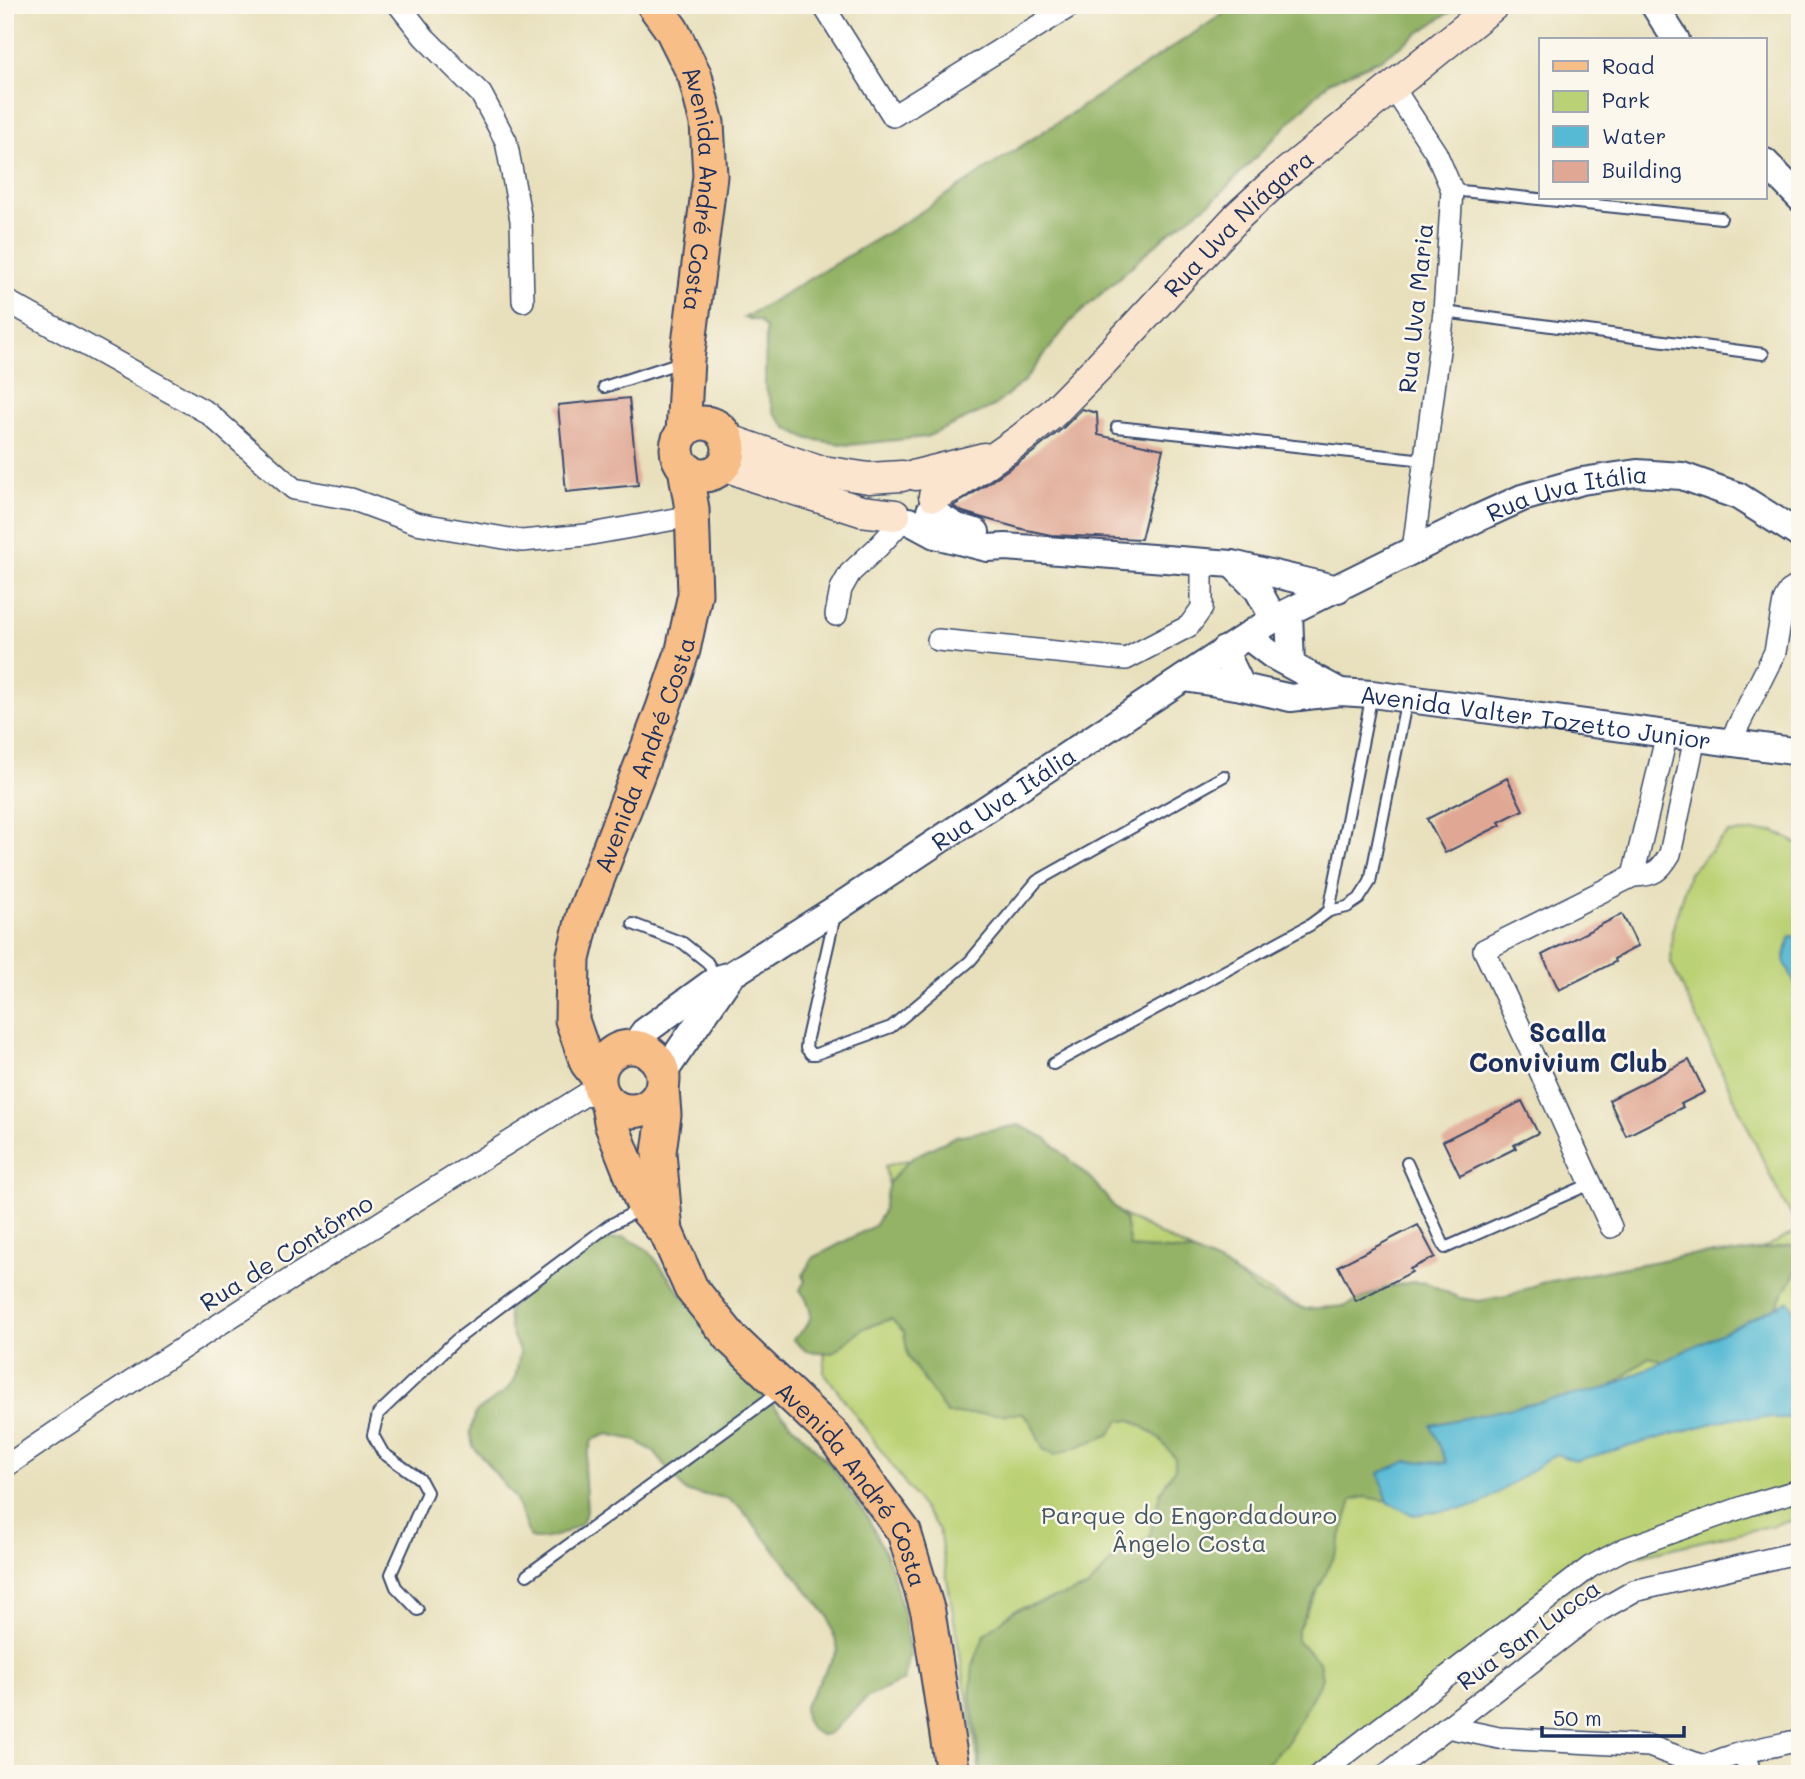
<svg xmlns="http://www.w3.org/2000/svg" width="1805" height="1779" font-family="Mali,sans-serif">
  <rect width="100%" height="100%" fill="#fbf7ec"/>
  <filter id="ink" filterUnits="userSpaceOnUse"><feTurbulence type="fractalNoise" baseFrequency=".0143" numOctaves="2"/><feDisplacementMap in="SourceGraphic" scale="14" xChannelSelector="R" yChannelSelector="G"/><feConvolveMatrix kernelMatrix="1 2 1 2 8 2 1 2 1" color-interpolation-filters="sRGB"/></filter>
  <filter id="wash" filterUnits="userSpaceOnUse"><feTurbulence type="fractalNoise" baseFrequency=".00686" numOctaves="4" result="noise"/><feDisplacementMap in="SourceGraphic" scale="28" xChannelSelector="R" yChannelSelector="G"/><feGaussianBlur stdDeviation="1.57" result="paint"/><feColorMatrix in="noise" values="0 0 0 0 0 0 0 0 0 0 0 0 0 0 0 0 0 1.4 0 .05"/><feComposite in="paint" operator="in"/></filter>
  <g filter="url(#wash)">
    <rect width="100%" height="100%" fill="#e8e0bc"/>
    <polygon fill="#bbd175" stroke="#6b806a" stroke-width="2" points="1774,831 1800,845 1800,1519 1598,1565 1326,1774 980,1774 939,1530 824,1372 828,1257 895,1227 885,1166 960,1146 1121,1214 1422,1371 1645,1306 1800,1230 1779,1194 1671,963 1672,931 1689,873 1728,833"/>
    <g fill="#94b366" stroke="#587162" stroke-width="2">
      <polygon points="1237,5 1467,5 1445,15 1381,59 1329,82 1217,197 1165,236 1071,321 1024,381 994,406 926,437 849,445 809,439 787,428 774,413 765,385 766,329 759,321 744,318 910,219"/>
      <path d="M 1019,1125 L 1046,1138 L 1092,1180 L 1125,1220 L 1130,1247 L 1194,1252 L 1225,1266 L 1261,1293 L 1305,1309 L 1346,1306 L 1387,1287 L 1412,1282 L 1427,1283 L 1459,1298 L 1479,1301 L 1511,1295 L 1541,1283 L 1689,1255 L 1737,1253 L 1792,1245 L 1800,1249 L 1800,1265 L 1750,1352 L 1702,1374 L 1649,1357 L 1590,1404 L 1396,1502 L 1365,1497 L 1352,1500 L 1337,1551 L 1297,1631 L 1297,1641 L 1319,1661 L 1322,1679 L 1289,1740 L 1258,1774 L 981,1774 L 979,1751 L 970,1697 L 973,1665 L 985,1634 L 1015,1610 L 1087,1588 L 1116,1557 L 1149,1538 L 1160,1493 L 1175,1468 L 1175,1458 L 1157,1436 L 1132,1420 L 1120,1420 L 1109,1435 L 1055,1455 L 1043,1449 L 1031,1422 L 1023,1414 L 947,1414 L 908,1357 L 904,1332 L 891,1319 L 864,1328 L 832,1353 L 806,1351 L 793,1339 C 814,1324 816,1311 800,1290 L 805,1281 L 803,1275 L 813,1258 L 874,1226 L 882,1213 L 889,1182 L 911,1158 L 956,1136 Z"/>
      <path d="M 625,1237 L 648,1250 L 742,1373 L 829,1463 L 868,1518 L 889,1561 L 904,1615 L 910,1655 L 904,1680 L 868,1697 L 829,1734 L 820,1735 L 810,1728 L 805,1719 L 804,1707 L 838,1649 L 828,1616 L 741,1508 L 726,1498 L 686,1492 L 654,1452 L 635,1440 L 608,1434 L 592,1440 L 584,1468 L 587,1510 L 582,1523 C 568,1532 548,1542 530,1538 L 515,1498 L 473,1446 L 470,1433 L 476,1412 L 506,1391 L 515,1379 L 520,1353 L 510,1329 L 508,1312 L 516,1299 L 569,1258 L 602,1241 Z"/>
    </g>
    <g fill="#56bad4" stroke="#387499" stroke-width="2">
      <polygon points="1790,936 1800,937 1800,996 1784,960"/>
      <polygon points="1788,1301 1800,1319 1800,1415 1788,1418 1732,1418 1575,1461 1556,1454 1478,1506 1413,1515 1388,1502 1379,1473 1407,1461 1447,1463 1431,1425 1608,1388"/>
    </g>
    <g id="blocks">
      <g fill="#e0a894">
        <polygon points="629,398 638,485 566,492 558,405"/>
        <polygon points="1082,409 1097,413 1098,435 1163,449 1141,539 1051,535 1022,529 983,518 963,512 953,506 965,499 1032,453 1063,428"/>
        <polygon points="1507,778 1523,810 1499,822 1501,825 1445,853 1427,819"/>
        <polygon points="1622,914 1638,946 1614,959 1615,962 1559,990 1542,955"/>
        <polygon points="1689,1060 1705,1092 1681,1104 1683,1107 1626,1136 1609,1100"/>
        <polygon points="1522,1101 1538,1133 1514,1145 1516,1148 1460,1176 1443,1141"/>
        <polygon points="1418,1225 1435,1257 1410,1269 1412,1272 1356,1301 1338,1266"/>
      </g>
    </g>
  </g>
  <g filter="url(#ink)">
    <use href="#blocks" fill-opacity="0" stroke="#3a4a6c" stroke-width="2"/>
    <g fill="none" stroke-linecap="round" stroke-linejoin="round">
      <defs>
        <g id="service">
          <polyline points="1452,190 1721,218"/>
          <polyline points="1444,312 1763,354"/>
          <polyline points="604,387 681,362"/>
          <polyline points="1117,427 1425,460"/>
          <polyline points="1329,911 1372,694"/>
          <polyline points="835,915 807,1038 806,1048 811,1054 816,1054 891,1027 970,961 1037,881 1224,776"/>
          <polyline points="633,924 683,943 707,962 718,980"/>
          <polyline points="1053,1064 1310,925 1329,911 1347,907 1359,899 1370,882 1407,698"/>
          <polyline points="1407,1163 1445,1248 1590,1184"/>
          <polyline points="527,1575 780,1391"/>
          <polyline points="418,1610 396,1587 391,1574 427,1492 420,1479 383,1453 373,1435 378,1414 456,1340 608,1226 642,1208"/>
        </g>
        <g id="minor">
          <polyline points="399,5 424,37 481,94 506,141 521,220 523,301"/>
          <polyline points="823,5 893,116 1072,5"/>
          <polyline points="1392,86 1436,153 1452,190 1444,312 1413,550"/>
          <polyline points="5,300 208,413 294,489 351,499 416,523 522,541 586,535 692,516"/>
          <polyline points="836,615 841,589 850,573 878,547 903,520"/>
          <polyline points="938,640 1126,659 1189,626 1202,608 1202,560"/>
          <polyline points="1730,742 1775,652 1784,601 1789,591 1800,584"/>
          <polyline points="1633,876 1667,734"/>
          <path d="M 1611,1227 C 1568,1135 1528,1042 1484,950 L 1633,876 C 1654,876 1660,871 1670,854 L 1695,738"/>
          <path d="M 5,1467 C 198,1333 400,1211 599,1086"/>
          <polyline points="1447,1727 1499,1738 1649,1746 1703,1766"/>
          <polyline points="1745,1753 1750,1774"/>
          <polyline points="1320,1774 1590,1567 1624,1549 1749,1505 1800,1490"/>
          <polyline points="1387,1774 1592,1615 1634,1591 1800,1552"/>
          <path d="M 1693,1774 C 1717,1755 1769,1747 1800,1740"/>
        </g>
        <g id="tertiary">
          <polyline points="1654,5 1676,40"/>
          <polyline points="1765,162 1800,198"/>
          <polyline points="930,511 957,527 976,532"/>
          <polyline points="909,521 935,535 987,548 1006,547 1232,564 1338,589"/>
          <polyline points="1233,565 1258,590 1274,619"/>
          <polyline points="1289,612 1291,665"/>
          <polyline points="1247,636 1272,655 1340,692"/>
          <path id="s1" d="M 1224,650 L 1242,687 L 1291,698 L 1340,692 L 1372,694 L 1800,752"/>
          <polyline points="1184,678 1242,687"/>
          <path id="s2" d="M 633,1047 L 644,1032 L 717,979 L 731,975 L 837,908 L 1247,636 L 1274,619 L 1478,518 L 1522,498 L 1582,481 L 1637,473 L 1682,476 L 1738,496 L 1800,535"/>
          <polyline points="663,1074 729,978"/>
        </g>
        <g id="secondary">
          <polyline points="727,439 816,470 869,478 902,476"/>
          <polyline points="724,465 755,477 861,511 895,515"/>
          <polyline points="916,475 984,458"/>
          <path id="s3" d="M 934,496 L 955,485 L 1021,439 L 1052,414 L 1098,367 L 1239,215 L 1275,182 L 1494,5"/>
        </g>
        <g id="primary">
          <path id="s4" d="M 654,5 L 672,30 L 695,76 L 707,123 L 710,176 L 687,360 L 683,433"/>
          <circle cx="703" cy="449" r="26"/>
          <circle cx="631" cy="1079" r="32"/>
          <path id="s5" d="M 598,1077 L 587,1063 L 572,1020 L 573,959 L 584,914 L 662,711 L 683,650 L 695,594 L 692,509 L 685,468"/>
          <polyline points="662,1089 664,1115 659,1152 666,1232"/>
          <path id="s6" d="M 607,1101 L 612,1126 L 644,1207 L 667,1234 L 691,1288 L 732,1339 L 832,1434 L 904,1532 L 928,1612 L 953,1774"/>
        </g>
      </defs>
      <use href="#service" stroke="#3a4a6c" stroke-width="14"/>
      <use href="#minor" stroke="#3a4a6c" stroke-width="24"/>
      <use href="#tertiary" stroke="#3a4a6c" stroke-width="30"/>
      <use href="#secondary" stroke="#3a4a6c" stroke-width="33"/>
      <use href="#primary" stroke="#3a4a6c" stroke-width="37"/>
      <use href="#service" stroke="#fff" stroke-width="10"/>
      <use href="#minor" stroke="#fff" stroke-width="21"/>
      <use href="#tertiary" stroke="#fff" stroke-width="26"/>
      <use href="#secondary" stroke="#fce5cf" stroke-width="30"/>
      <use href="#primary" stroke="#f7be87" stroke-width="33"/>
    </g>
  </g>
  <g text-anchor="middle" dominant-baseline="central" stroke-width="5" stroke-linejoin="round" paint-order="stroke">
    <g font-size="24" fill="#1b2f5e" stroke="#fbf7ec">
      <text stroke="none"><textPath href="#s4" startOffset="196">Avenida André Costa</textPath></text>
      <text stroke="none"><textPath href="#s3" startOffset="411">Rua Uva Niágara</textPath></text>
      <text transform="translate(1415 308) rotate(-84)">Rua Uva Maria</text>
      <text stroke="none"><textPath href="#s2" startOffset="1094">Rua Uva Itália</textPath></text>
      <text stroke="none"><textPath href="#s1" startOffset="338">Avenida Valter Tozetto Junior</textPath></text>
      <text stroke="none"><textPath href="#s5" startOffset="341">Avenida André Costa</textPath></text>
      <text stroke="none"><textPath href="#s2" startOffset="448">Rua Uva Itália</textPath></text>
      <text transform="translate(286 1252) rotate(-32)">Rua de Contôrno</text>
      <text stroke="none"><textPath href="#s6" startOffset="464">Avenida André Costa</textPath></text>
      <text transform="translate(1528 1634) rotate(-36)">Rua San Lucca</text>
    </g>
    <g font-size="24" fill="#435864" stroke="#fbf7ec">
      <text x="1189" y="1514">Parque do Engordadouro<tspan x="1189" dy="28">Ângelo Costa</tspan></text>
    </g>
    <g font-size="26" font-weight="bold" fill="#1b2f5e" stroke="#fbf7ec">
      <text x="1568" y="1032">Scalla<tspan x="1568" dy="30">Convivium Club</tspan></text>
    </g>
  </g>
  <rect width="1805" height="1779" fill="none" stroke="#fbf7ec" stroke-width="28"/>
  <rect x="1539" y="38" width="228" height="161" fill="#fbf7ec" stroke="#a1a7b3" stroke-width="2"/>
  <rect x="1553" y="61" width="35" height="10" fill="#f7be87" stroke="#a1a7b3" stroke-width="2"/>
  <text x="1602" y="74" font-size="21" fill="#1b2f5e">Road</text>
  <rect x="1553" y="91" width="35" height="21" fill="#bbd175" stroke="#a1a7b3" stroke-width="2"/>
  <text x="1602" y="108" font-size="21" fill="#1b2f5e">Park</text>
  <rect x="1553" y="126" width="35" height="21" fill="#56bad4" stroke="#a1a7b3" stroke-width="2"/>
  <text x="1602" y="144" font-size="21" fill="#1b2f5e">Water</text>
  <rect x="1553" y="161" width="35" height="21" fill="#e0a894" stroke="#a1a7b3" stroke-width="2"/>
  <text x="1602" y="178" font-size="21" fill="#1b2f5e">Building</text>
  <path d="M1542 1726v10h142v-10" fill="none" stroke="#1b2f5e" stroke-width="3.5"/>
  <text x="1553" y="1726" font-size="21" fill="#1b2f5e" stroke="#fbf7ec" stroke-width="5" paint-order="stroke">50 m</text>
</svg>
